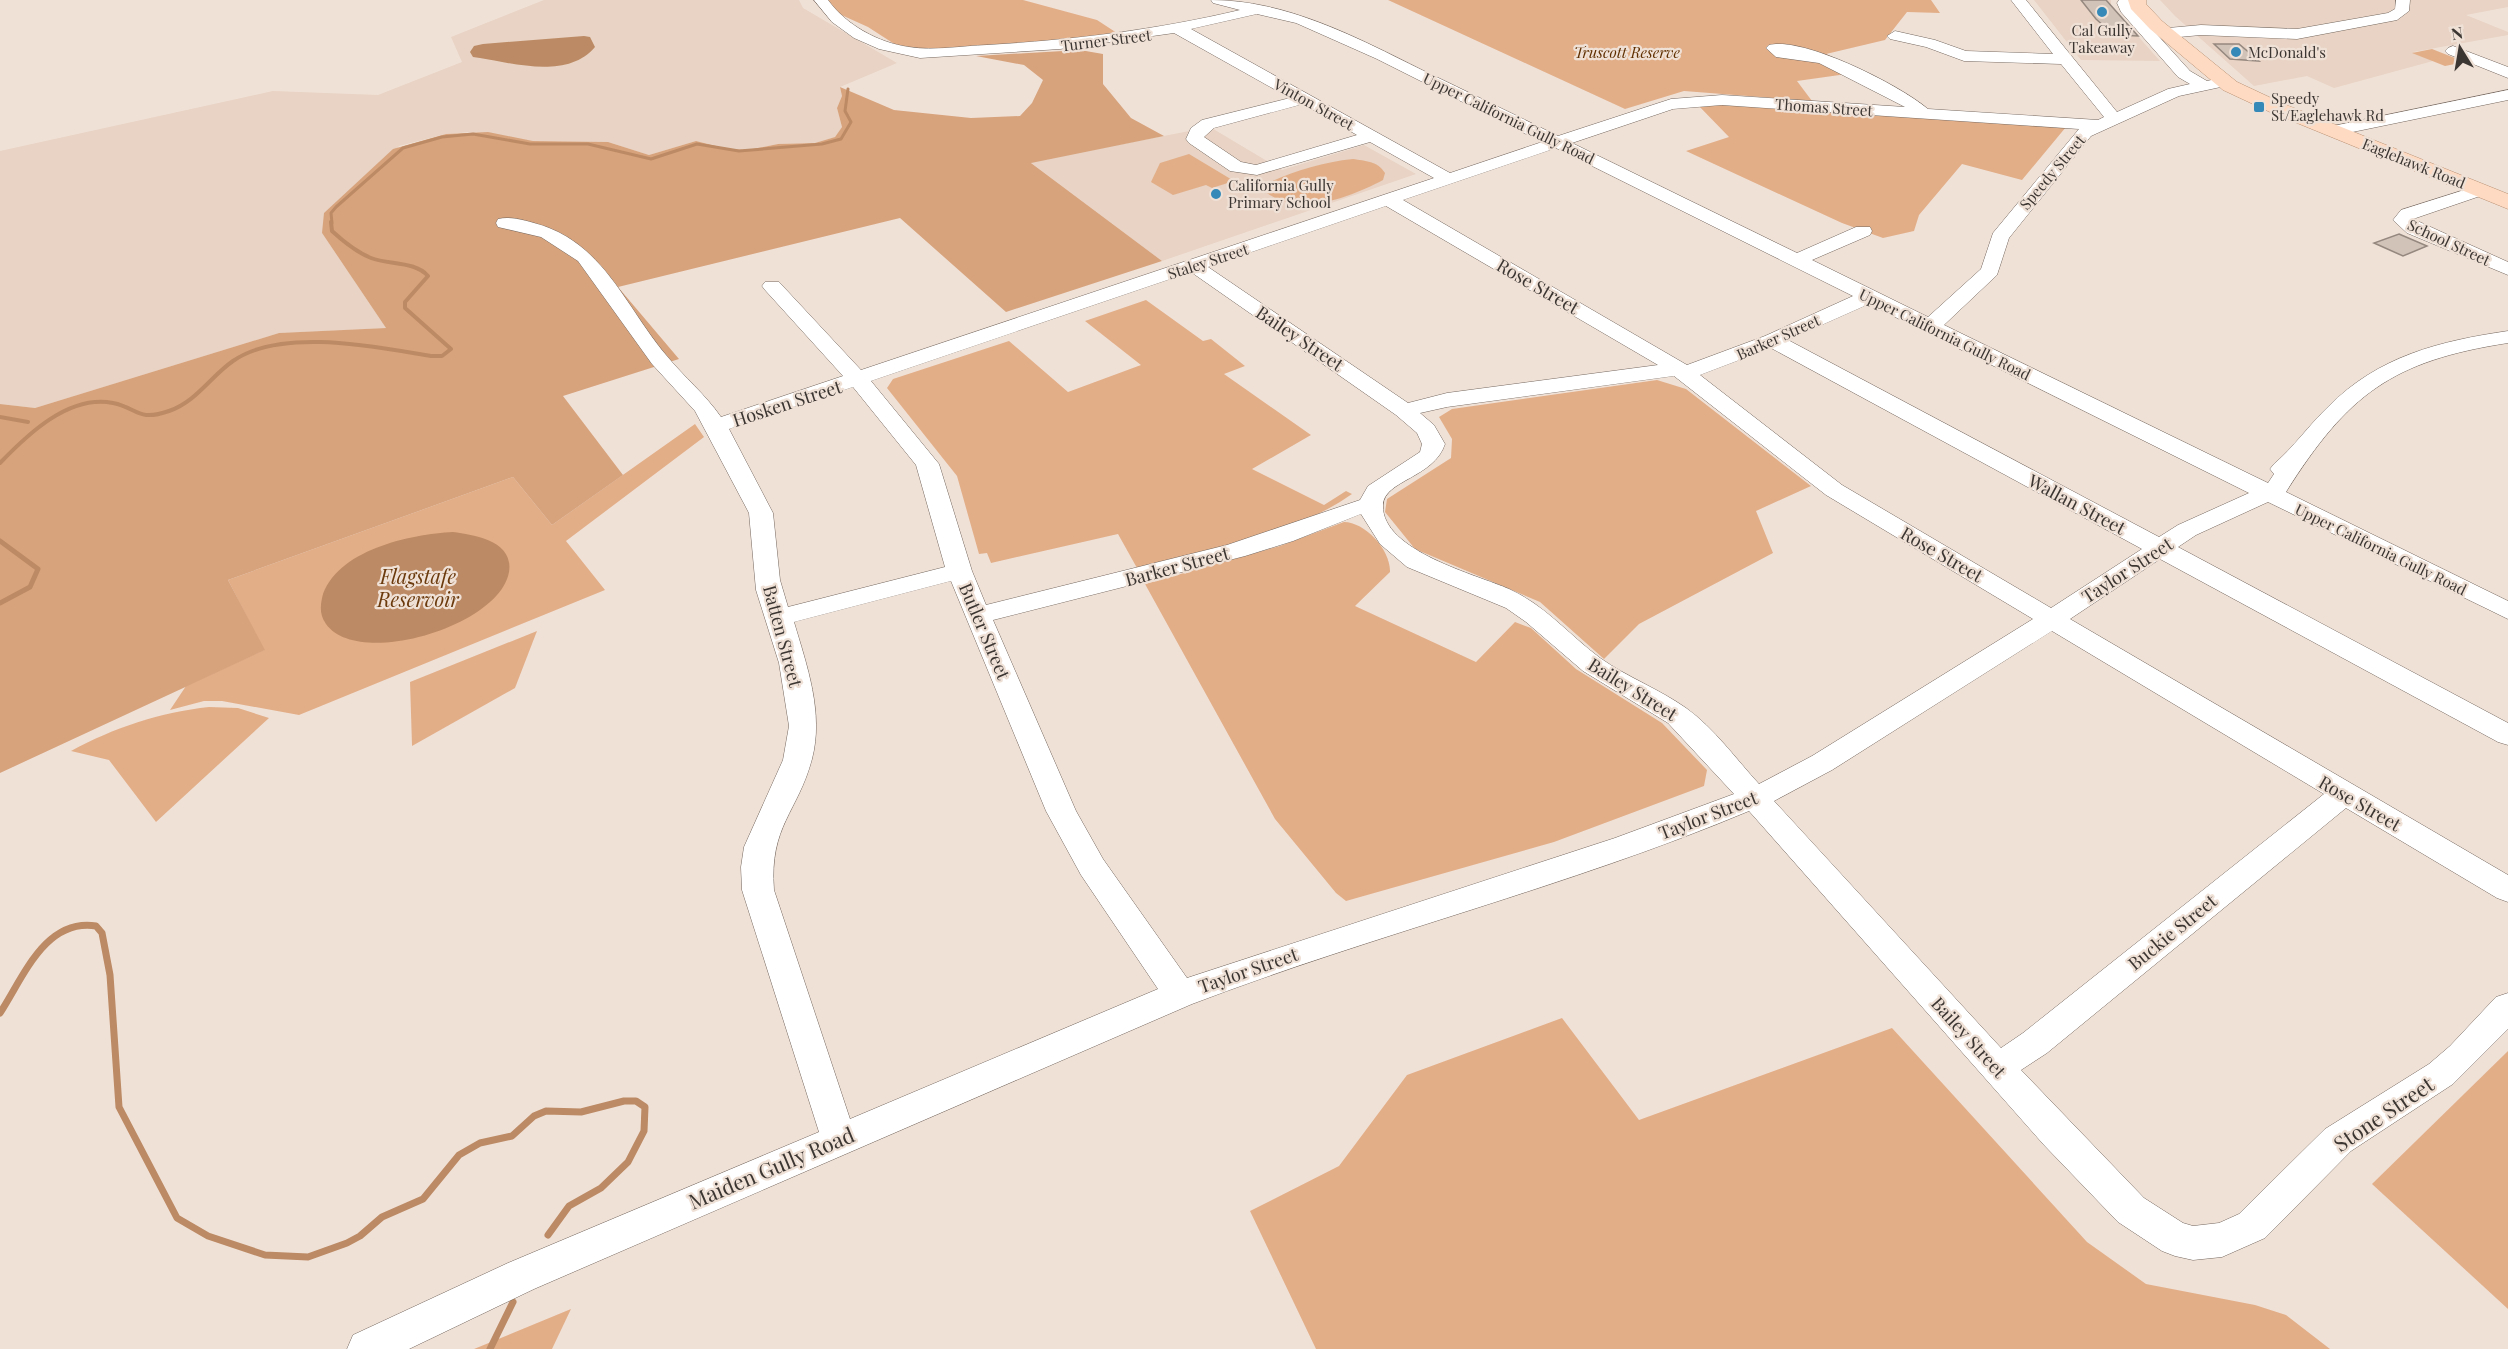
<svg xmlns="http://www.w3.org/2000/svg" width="2508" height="1349" font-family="'Playfair Display',serif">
  <rect width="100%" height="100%" fill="#f0e1d7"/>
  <g fill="#e8d3c4">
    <polygon points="544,0 799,0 803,8 897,63 840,87 842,96 837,108 842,127 835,137 815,143 778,144 748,150 728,149 696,141 649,155 608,142 533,141 471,132 446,134 399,146 322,233 386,328 279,333 35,408 0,404 0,151 273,91 378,95 462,62 451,37"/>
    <polygon points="2034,0 2111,0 2111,6 2160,61 2081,60"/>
    <polygon points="2160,0 2508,0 2508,7 2466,15 2508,32 2508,35 2413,52 2433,61 2334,88 2307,76 2254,86 2175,16"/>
    <polygon points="1210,127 1282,170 1364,145 1416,174 1162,261 1030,162"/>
  </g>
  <g fill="#e2ae88">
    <polygon points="826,0 1023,0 1097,20 1120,35 921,51 899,47 868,27 837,13"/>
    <polygon points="1388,0 1931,0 1940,13 1907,12 1885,40 1826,54 1861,72 1797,81 1812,101 1684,91 1625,109"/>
    <polygon points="2432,49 2465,62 2445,66 2412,53"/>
    <polygon points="1696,103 1699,103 2066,127 2022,180 1962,164 1919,215 1914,231 1883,238 1842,223 1686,151 1729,137"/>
    <polygon points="1189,154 1234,181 1212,188 1206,185 1173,195 1151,182 1160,163"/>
    <path d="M 1353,159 C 1365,161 1378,161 1385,173 L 1383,180 C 1351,197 1300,217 1267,193 L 1270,182 C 1297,170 1324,162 1353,159 Z"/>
    <path d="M 1146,300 L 1203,341 L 1211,339 L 1245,366 L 1224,374 L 1311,435 L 1252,469 L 1324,505 L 1346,491 L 1352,494 C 1289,538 1210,549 1137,568 L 1118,534 L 991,563 L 987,553 L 979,554 L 957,476 L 887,388 L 893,379 L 1009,341 L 1068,392 L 1141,365 L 1085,321 Z"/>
    <polygon points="1657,380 1686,389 1811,486 1756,511 1773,553 1639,624 1604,659 1540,602 1415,549 1385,512 1387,499 1451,458 1452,439 1439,417 1452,409"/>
    <polygon points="695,424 704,437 566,541 605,590 299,715 222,701 204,701 170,710 186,686 264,650 228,580 513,477 552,525"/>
    <path d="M 1344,522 C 1365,522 1391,550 1390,572 L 1355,606 L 1476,662 L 1515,622 L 1531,628 L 1576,669 L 1662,723 L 1707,770 L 1704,786 L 1554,842 L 1346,901 L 1336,893 L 1275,819 L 1145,584 L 1280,546 Z"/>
    <polygon points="537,631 515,688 412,746 410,682"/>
    <path d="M 209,707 L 238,708 L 269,718 L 156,822 L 109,760 L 71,751 C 113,728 161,712 209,707 Z"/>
    <polygon points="1562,1018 1639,1120 1892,1028 2087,1242 2146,1284 2255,1305 2286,1315 2330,1349 1316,1349 1250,1211 1339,1166 1407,1075"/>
    <polygon points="2508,1051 2508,1309 2372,1184"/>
    <polygon points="571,1309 552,1349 474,1349"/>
  </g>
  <polygon fill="#d7a37d" points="1080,50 1103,54 1103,84 1131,118 1164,136 1031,163 1162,261 1006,312 900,218 618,287 679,359 563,396 623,475 552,525 513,477 228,580 265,650 0,773 0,404 35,408 279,333 386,328 322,233 324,213 393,149 446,134 488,132 533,141 608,142 649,155 696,141 728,149 748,150 778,144 815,143 835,137 842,127 837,108 842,96 840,87 894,110 971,118 1020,116 1032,103 1043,80 1024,65 976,56"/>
  <g fill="#bc8a64">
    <path d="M 584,36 L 590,37 L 595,47 C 568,79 516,64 480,58 L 473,57 L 470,52 L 474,46 L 483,44 Z"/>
    <path d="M 453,532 C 475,535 514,541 509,572 C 500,626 358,669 326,624 C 320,616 320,607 322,598 C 335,550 411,534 453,532 Z"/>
  </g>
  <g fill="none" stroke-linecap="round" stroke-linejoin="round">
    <polyline stroke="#bc8a64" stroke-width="3" points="332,223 331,213 336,207 403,148 442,137 473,134 530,144 588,144 651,159 697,144 739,151 822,144 841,139 851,122 845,111 848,89"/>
    <g stroke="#bc8a64" stroke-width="4">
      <polyline points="0,417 28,422"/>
      <path d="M 0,463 C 27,435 69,394 113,403 C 138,408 137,422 169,411 C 196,402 211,376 233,361 C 282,327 376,347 431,356 L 442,356 L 451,349 L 405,308 L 405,302 L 428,276 C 415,261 389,265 371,258 C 356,252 344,242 332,231 L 331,222"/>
    </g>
    <polyline stroke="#bc8a64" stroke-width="5" points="0,541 38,569 30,587 0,603"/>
    <g stroke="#bc8a64" stroke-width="7">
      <path d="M 0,1013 C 23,978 45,918 96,926 L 102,933 L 110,975 L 119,1107 L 177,1218 L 208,1236 L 265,1255 L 308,1257 L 347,1243 L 360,1236 L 382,1217 L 423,1199 L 459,1155 L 480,1143 L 512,1136 L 534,1116 L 546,1111 L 581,1112 L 624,1101 L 636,1101 L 645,1107 L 644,1131 L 628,1162 L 601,1188 L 569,1206 L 548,1235"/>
      <polyline points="490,1349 513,1302"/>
    </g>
  </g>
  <g fill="#d2c3b9" stroke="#95887e" stroke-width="1.5">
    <polygon points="2081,0 2106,0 2138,36 2114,35 2096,19"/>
    <polygon points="2214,44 2239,44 2259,61 2230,59"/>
    <polygon points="2399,234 2427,246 2403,256 2374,243"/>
  </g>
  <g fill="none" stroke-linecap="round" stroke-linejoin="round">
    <defs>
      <g id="minor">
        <path d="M 814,0 L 828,0 C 846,25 879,43 909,47 C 935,51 961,46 987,45 C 1072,40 1156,30 1240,10 L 1213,3 L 1211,0 C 1286,0 1356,37 1422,70 C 1468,92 1513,114 1558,136 L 1671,99 L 1722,95 L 1905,107 L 1819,63 L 1776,57 L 1766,48 L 1769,45 C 1803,36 1900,85 1928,109 L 2098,120 L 2104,117 L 2061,64 L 1964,61 L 1926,47 L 1890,39 L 1887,36 L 1895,31 L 1935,40 L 1966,51 L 2053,54 L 2011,0 L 2026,0 L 2117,112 L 2168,89 L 2190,84 L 2178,77 L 2121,12 L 2117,3 L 2119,0 L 2138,0 L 2132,5 L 2133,8 L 2190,71 L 2207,81 L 2224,77 L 2232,82 L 2230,85 L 2179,96 L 2091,136 L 2009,238 L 1997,275 L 1944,325 L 2268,483 L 2274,474 L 2270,469 L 2274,464 C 2294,447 2309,425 2328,407 C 2378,356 2440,341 2508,331 L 2508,343 C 2392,361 2348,394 2286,492 L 2508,601 L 2508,619 L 2268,502 L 2196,535 L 2178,547 L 2508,723 L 2508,745 L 2498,742 L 2160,559 L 2070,619 L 2508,875 L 2508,902 L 2497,898 L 2346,808 L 2047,1053 L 2021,1070 L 2144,1198 L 2183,1223 L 2193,1226 L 2219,1223 L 2239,1214 L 2325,1129 L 2429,1064 L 2450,1046 L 2496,997 L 2508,993 L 2508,1029 L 2453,1084 L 2351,1151 L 2265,1238 L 2222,1257 L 2193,1260 L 2175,1256 L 2162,1251 L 2118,1222 L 2044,1145 L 1749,811 C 1568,887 1375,934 1192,1004 L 534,1289 L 409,1349 L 347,1349 L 353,1335 L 508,1263 L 819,1132 L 742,890 L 741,867 L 744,847 L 783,760 L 789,726 L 779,663 L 756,590 L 749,513 L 695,411 L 652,364 L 578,261 L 541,237 L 498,227 L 496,223 L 498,219 C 510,216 523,220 534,223 C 603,241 624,305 666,355 C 684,377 705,394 721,417 L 843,376 L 765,290 L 762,286 L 765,282 L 779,282 L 861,370 L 1434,178 L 1370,142 L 1257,175 L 1230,171 L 1189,143 L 1186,139 L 1191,128 L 1202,120 L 1290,98 L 1174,33 L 1060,49 L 920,58 L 879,49 L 854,38 L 832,22 ZM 1257,14 L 1296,23 L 1377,59 L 1542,142 L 1450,173 L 1191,29 ZM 1303,104 L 1357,135 L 1256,165 L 1241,162 L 1204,137 L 1214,128 ZM 1722,105 L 2079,129 L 1993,233 L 1981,269 L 1928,317 L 1812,260 L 1870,235 L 1872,231 L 1870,227 L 1856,227 L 1797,253 L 1572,143 L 1673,109 ZM 1556,148 L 1853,296 L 1765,336 L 1687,365 L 1403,200 ZM 1386,206 L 1658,365 L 1447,393 L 1408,403 L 1208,267 ZM 1191,272 L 1396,415 L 1417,433 L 1422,444 L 1420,452 L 1368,486 L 1360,500 L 1227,545 L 986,605 L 972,571 L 939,464 L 871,381 ZM 1869,304 L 2249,493 L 2178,525 L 2159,537 L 1788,340 ZM 1771,348 L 2142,549 L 2051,608 L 1842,485 L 1700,375 ZM 1674,376 L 1826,495 L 2033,619 L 1812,756 L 1759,784 C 1736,759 1714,728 1686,708 C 1659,689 1627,677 1600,658 C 1569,635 1545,605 1509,589 C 1478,575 1381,551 1383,505 C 1384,480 1434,478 1445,444 L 1434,425 L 1420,413 L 1447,407 ZM 853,387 L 916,465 L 945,567 L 788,607 L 780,580 L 773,513 L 729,429 ZM 1361,514 L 1380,544 L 1407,567 L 1506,608 L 1526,622 L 1583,671 L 1668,723 L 1734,794 L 1615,838 L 1187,978 L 1103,859 L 1076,811 L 993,620 L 1245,556 L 1293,541 ZM 951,581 L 1046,811 L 1081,875 L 1158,989 L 850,1119 L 774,890 C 769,826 798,812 812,759 C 824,713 807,666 794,622 ZM 2052,631 L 2324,794 L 2023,1033 L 2001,1048 L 1774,801 L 1832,770 Z"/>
        <polygon points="2396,0 2410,0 2409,11 2397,20 2297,39 2201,35 2168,38 2160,33 2168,28 2201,25 2297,29 2388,13 2395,9"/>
        <polygon points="2453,46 2508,67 2508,78 2448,54 2445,51 2448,48"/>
        <polygon points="2508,90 2508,100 2333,136 2325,131 2333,126"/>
        <polygon points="2480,185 2486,186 2489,190 2486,194 2413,219 2508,262 2508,275 2407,233 2393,220 2401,210"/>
      </g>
      <polygon id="major" points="2128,0 2146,0 2146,4 2162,21 2237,82 2284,104 2508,194 2508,209 2270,112 2223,90 2150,29 2131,9"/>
    </defs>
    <use href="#minor" stroke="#74675e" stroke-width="1"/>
    <use href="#major" stroke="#b99174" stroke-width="1"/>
    <use href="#minor" fill="#fff" fill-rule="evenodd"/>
    <use href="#major" fill="#fddac1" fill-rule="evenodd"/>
  </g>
  <g fill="#3489b8" stroke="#f0e1d7" stroke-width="2">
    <circle cx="2102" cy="12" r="6"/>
    <circle cx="2236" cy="52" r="6"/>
    <rect x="2253" y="101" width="12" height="12" rx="3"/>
    <circle cx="1216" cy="194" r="6"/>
  </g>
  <g text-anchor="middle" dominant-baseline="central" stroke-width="4.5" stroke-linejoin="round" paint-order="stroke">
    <g font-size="15" fill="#3c3632" stroke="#f0e1d7" text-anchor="start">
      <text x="2102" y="30" text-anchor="middle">Cal Gully<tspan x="2102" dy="17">Takeaway</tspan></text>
      <text x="2248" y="52">McDonald's</text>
      <text x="2271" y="98">Speedy<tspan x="2271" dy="17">St/Eaglehawk Rd</tspan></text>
      <text x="1228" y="185">California Gully<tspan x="1228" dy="17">Primary School</tspan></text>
    </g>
    <g font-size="15" fill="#3c3632" stroke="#f0e1d7">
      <text transform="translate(1106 40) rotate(-7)">Turner Street</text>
      <text transform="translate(1314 104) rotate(29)">Vinton Street</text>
      <text transform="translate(1824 107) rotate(4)">Thomas Street</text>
      <text transform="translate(1509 118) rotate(26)">Upper California Gully Road</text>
      <text transform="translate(2414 163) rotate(22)">Eaglehawk Road</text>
      <text transform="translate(2052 172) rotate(-50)">Speedy Street</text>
      <text transform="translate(2449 242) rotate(25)">School Street</text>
      <text transform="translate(1208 261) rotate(-18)">Staley Street</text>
      <text transform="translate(1945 334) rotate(26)">Upper California Gully Road</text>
      <text transform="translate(1778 337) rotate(-24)">Barker Street</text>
      <text transform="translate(2381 549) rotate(26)">Upper California Gully Road</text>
    </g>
    <g font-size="15" font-style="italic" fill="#5f2f00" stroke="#f0e1d7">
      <text x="1627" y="52">Truscott Reserve</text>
    </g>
    <g font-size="18" fill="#3c3632" stroke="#f0e1d7">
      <text transform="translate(1538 286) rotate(30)">Rose Street</text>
      <text transform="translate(1300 338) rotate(34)">Bailey Street</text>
      <text transform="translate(787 403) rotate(-18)">Hosken Street</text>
      <text transform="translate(2077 504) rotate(28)">Wallan Street</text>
      <text transform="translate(1942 554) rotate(30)">Rose Street</text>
      <text transform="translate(1177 566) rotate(-15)">Barker Street</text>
      <text transform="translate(2127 570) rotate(-33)">Taylor Street</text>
      <text transform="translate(985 631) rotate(67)">Butler Street</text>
      <text transform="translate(783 636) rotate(75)">Batten Street</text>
      <text transform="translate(1633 689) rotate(32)">Bailey Street</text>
      <text transform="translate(2360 803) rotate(30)">Rose Street</text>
      <text transform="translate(1708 815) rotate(-21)">Taylor Street</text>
      <text transform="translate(2172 932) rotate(-39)">Buckie Street</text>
      <text transform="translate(1248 970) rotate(-19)">Taylor Street</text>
      <text transform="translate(1969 1037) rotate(48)">Bailey Street</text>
    </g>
    <g font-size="20" font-style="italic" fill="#6b3a0d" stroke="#f0e1d7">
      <text x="418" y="575">Flagstafe<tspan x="418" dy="23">Reservoir</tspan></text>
    </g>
    <g font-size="21" fill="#3c3632" stroke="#f0e1d7">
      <text transform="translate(2383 1113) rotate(-34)">Stone Street</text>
      <text transform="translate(771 1167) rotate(-23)">Maiden Gully Road</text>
    </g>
  </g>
  <g transform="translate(2460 48) rotate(349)" stroke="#f0e1d7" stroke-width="4.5" paint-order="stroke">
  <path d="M0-4.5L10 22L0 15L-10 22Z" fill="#3c3632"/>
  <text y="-9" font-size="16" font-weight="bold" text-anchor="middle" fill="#3c3632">N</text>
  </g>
</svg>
